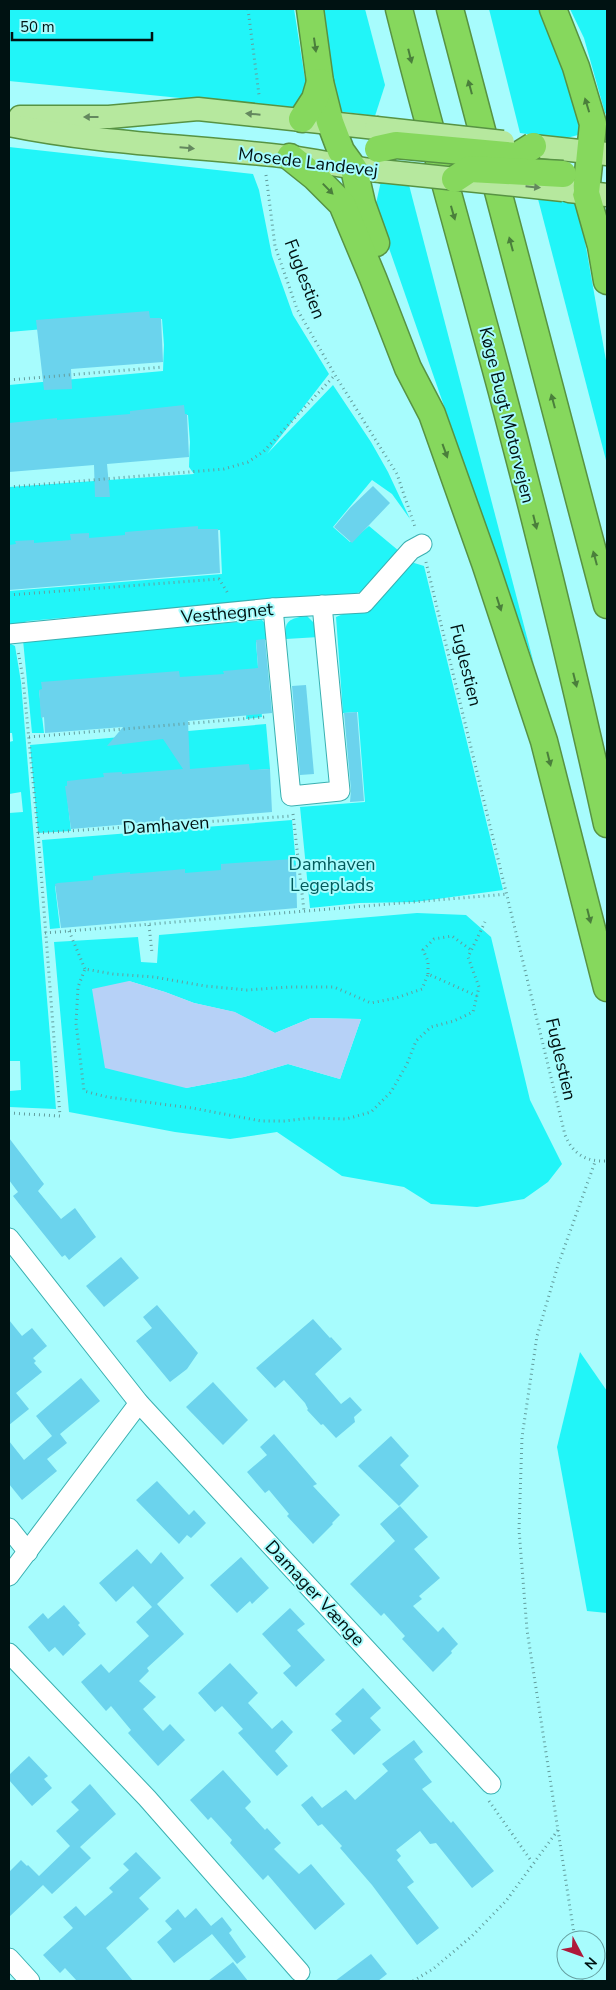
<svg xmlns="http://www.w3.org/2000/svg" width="616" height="1990" font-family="'Nunito Sans',sans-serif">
  <rect width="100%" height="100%" fill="#a7fcfd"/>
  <g fill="#21f5f8" fill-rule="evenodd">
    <polygon points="9,9 294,9 310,111 9,81"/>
    <polygon points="321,9 365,9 385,85 375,116 337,111"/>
    <polygon points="489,9 542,9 583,125 578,135 563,139 520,133"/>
    <polygon points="570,9 607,9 607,115 605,113 584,38"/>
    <polygon points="9,147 253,174 259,190 272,256 293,315 329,374 267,454 333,385 371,442 388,472 410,519 392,494 372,480 333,527 350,542 369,526 399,551 361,592 344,596 240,602 28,621 9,627 9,591 222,574 220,530 9,546 9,487 194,474 189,467 190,442 188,415 9,430 9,385 163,371 164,345 162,319 9,332"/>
    <polygon points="381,181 409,185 534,664 375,208"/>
    <polygon points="538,199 578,202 607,366 607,464"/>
    <polygon points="411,562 424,566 503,890 415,902 359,903 310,908 300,807 365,802 358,712 343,713 336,617 379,599"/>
    <path d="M 307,616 L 317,626 L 319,637 L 286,639 C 283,621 290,618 307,616 Z"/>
    <polygon points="262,620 270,629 270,639 256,642 262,717 246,719 247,702 39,690 44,733 32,733 23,640"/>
    <polygon points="9,643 15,646 21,682 56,1109 9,1107 9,1091 21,1090 20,1061 9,1061 9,813 23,812 21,792 9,794 9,742 13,741 12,733 9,733"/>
    <polygon points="266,724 270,769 66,786 71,831 38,833 30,745"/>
    <polygon points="292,820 296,865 55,886 60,928 50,929 42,840"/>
    <path d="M 417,913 L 466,915 L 491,937 L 530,1100 L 562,1164 L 548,1182 L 524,1199 L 477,1207 L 431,1204 L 404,1187 L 342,1176 L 277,1132 L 230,1139 L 175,1132 L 69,1112 L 54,942 L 138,937 L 141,962 L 157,963 L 159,935 ZM 129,981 L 165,992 L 194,1003 L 234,1012 L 275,1033 L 311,1018 L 361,1019 L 340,1079 L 288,1064 L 244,1077 L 186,1088 Z"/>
    <polygon points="580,1352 607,1391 607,1613 587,1611 557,1447"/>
  </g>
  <polygon fill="#b6d1f7" points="129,981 165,992 194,1003 235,1012 275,1033 311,1018 361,1019 340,1079 288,1064 244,1077 186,1088 105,1068 92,989"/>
  <g fill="#6bd3ed">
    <polygon points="149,311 150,318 161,318 163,362 71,369 72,389 44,390 36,320"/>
    <polygon points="184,405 185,414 187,414 189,457 107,464 110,497 95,497 94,465 9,472 9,423 57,418 57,420 130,414 130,411"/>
    <polygon points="373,486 390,503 352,543 334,527 350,508"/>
    <polygon points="198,526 198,529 218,529 220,573 9,590 9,545 16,544 15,541 34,540 34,543 71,540 70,534 89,533 89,538 125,535 125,532"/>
    <polygon points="265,639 272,713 188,721 190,769 249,764 250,770 270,769 272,812 71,829 65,786 67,786 67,781 104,777 103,773 122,772 122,774 183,769 163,739 107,746 123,727 45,733 44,717 41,718 39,690 42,689 41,682 179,671 180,677 224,674 223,671 258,668 256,640"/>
    <polygon points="306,685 314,774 300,775 292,686"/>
    <polygon points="357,712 364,801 350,802 351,790 344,713"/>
    <polygon points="293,859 294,865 296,865 297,908 61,928 55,884 58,883 93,880 93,876 130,872 130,874 185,869 185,873 221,870 221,864"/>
    <polygon points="9,1138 44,1184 38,1191 61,1219 75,1208 96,1237 69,1260 65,1255 62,1257 13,1196 18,1192 9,1180"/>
    <polygon points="121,1257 139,1278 104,1307 86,1286"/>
    <polygon points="157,1305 198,1353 187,1369 170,1382 136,1341 152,1328 143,1317"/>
    <polygon points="313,1319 330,1338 331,1337 342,1349 315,1374 341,1404 350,1397 362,1410 354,1417 355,1422 336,1438 323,1424 321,1425 307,1410 308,1409 305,1403 284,1380 275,1388 256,1368"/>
    <polygon points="9,1320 22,1336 32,1328 47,1346 33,1358 36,1361 34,1363 42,1372 16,1393 29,1409 9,1425"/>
    <polygon points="81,1378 100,1401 60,1434 67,1443 47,1459 57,1471 22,1500 9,1484 9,1441 24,1460 52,1436 36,1416"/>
    <polygon points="213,1382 248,1420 223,1445 186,1407"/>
    <polygon points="274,1434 317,1484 313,1486 340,1515 332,1523 333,1524 313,1544 287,1516 289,1514 269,1490 265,1493 247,1472 267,1455 260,1447"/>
    <polygon points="391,1436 409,1456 400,1465 419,1486 399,1506 358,1466"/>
    <polygon points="157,1481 189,1515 194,1510 206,1523 191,1538 187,1535 179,1544 136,1500"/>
    <polygon points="400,1506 428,1537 414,1549 440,1578 419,1596 422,1599 413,1606 438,1632 443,1627 458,1644 451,1651 452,1653 433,1672 402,1639 405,1636 384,1613 381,1616 350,1584 395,1541 380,1524"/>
    <polygon points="137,1549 151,1564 161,1552 184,1578 157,1604 184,1634 147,1668 149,1671 139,1681 156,1697 143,1709 163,1731 170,1724 185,1740 158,1766 128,1733 131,1730 111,1706 106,1711 81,1682 101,1664 109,1673 149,1636 136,1622 152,1607 133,1586 116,1602 99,1583"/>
    <polygon points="241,1557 269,1588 252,1604 250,1601 237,1613 210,1585"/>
    <polygon points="64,1605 80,1623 78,1625 86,1634 63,1656 55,1647 49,1652 28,1627 43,1613 48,1619"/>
    <polygon points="290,1608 305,1624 297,1630 325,1660 296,1687 283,1673 291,1666 262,1634"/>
    <polygon points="230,1663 258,1693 248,1703 272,1729 282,1720 293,1732 275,1751 288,1766 277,1776 238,1733 243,1729 222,1706 215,1712 198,1693"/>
    <polygon points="363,1688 381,1708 370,1718 381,1730 354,1755 331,1730 342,1721 335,1714"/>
    <polygon points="414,1740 423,1752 414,1759 432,1782 422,1789 451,1823 453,1821 494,1871 472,1888 436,1843 430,1844 420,1831 396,1850 401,1856 397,1860 414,1882 407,1887 439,1928 417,1945 372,1885 340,1848 342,1846 322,1824 318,1826 301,1805 312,1796 322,1808 346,1790 355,1800 388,1771 382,1764"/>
    <polygon points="29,1756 48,1776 44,1779 52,1788 32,1806 9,1780 9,1775"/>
    <polygon points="223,1770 250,1800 251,1802 245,1808 265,1830 267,1828 281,1843 274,1849 299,1874 311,1864 345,1904 315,1930 268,1875 263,1880 230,1843 232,1840 211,1817 208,1820 190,1800"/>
    <polygon points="90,1784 116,1814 80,1847 91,1858 52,1894 43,1885 9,1917 9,1872 21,1860 27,1866 28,1865 39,1876 70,1846 56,1831 79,1810 71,1802"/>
    <polygon points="136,1852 161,1878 139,1898 149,1909 106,1948 133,1981 77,1981 65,1968 60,1973 43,1955 73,1928 63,1917 76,1906 85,1916 113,1892 109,1888 129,1870 123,1864"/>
    <polygon points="196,1908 211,1926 222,1917 232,1930 229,1933 246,1957 237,1964 212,1934 174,1963 157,1942 172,1929 165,1921 178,1909 185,1918"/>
    <polygon points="371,1954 387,1974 378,1981 335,1981"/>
    <polygon points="233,1962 248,1981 208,1981"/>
  </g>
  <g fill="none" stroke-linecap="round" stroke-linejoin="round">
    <defs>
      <g id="minor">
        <polyline points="273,608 291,796 340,791 322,605"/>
        <polyline points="9,634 273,608 364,603 411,550 422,544"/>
        <polyline points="9,1238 139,1403 491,1784"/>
        <polyline points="9,1528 28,1552"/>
        <polyline points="9,1576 139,1403"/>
        <polyline points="9,1653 147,1798 300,1972"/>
        <polyline points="9,1958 30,1981"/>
      </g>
      <g id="major">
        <polyline points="20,117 109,117 198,109 376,128"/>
        <path d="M 9,125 C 101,144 196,146 289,157 C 320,161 349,168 380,171"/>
        <polyline points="533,146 607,154"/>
        <polyline points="569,191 607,195"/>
      </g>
      <g id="highway">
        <polyline points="310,9 320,82 330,122 341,151 354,169 362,204 376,243"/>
        <path d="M 399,9 C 424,109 452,207 479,307 C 526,478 569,651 607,824"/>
        <polyline points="450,9 607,605"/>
        <polyline points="553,9 576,67 593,124 586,193 601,246 607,281"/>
        <polyline points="302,119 315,99 320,82"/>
        <polyline points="290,157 315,177 342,204 373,278 408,368 432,414 485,563 544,741 607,988"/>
      </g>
    </defs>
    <use href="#minor" stroke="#39b0b1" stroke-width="21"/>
    <use href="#major" stroke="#579343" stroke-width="25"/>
    <use href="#highway" stroke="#579343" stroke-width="29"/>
    <g stroke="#639d9d" stroke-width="3" stroke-dasharray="1 4" stroke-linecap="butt">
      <polyline points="248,9 259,95"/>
      <polyline points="266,175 275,246 297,309 335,375 397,474 415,527"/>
      <polyline points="9,380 163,367"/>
      <polyline points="9,487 224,469 248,462 263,452 335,375"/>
      <path d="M 426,562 L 565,1135 C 573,1154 586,1162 607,1161"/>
      <polyline points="9,595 219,579 229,595"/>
      <polyline points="29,737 265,717"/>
      <polyline points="293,814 304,911"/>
      <polyline points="38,833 292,816"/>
      <polyline points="149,925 152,953"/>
      <polyline points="69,931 85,969"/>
      <polyline points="45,933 508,894"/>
      <polyline points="428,974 428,961 423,950 434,939 452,936 471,950"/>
      <polyline points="477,996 428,974 422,989 396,998 371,1003 334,987 289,987 247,990 205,986 154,977 113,974 85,969 78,987 76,1023 84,1091 107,1097 192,1108 261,1121 284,1121 311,1118 346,1119 371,1112 391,1092 407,1064 416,1041 431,1027 454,1021 473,1012 479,987 468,957 485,922"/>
      <polyline points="9,1113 60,1116 38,833 23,678 18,650"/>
      <polyline points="489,1801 532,1862"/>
      <polyline points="575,1940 527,1630 519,1530 522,1437 537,1336 558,1265 595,1162"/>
      <polyline points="580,1970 582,1981"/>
      <polyline points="413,1981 433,1969 472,1936 506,1901 558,1830"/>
    </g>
    <use href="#minor" stroke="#fff" stroke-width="19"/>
    <use href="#major" stroke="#b6e89e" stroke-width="22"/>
    <use href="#highway" stroke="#86d85d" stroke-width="26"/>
    <defs>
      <g id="major-bridge">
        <polyline points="376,128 503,142"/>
        <polyline points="380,171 563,190"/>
      </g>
      <g id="highway-bridge">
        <polyline points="378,149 396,145 517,156 533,146"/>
        <polyline points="455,179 470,169 563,174"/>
      </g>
    </defs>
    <use href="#major-bridge" stroke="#579343" stroke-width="25" stroke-linecap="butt"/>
    <use href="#highway-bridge" stroke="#579343" stroke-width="29" stroke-linecap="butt"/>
    <use href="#major-bridge" stroke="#b6e89e" stroke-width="22"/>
    <use href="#highway-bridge" stroke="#86d85d" stroke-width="26"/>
  </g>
  <defs><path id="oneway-solid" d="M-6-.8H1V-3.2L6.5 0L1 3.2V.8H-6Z" transform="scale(1.25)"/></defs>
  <g fill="#4a7f3b">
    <use href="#oneway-solid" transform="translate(315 45) rotate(82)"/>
    <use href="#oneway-solid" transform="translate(410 56) rotate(76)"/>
    <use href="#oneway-solid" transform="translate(470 87) rotate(-105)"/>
    <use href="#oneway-solid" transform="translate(587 105) rotate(-107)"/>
    <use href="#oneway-solid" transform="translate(328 189) rotate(46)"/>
    <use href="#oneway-solid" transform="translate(453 213) rotate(74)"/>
    <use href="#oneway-solid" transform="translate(511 244) rotate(-105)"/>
    <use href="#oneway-solid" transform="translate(553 401) rotate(-105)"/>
    <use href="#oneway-solid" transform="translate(445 451) rotate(70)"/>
    <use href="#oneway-solid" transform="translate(535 522) rotate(76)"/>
    <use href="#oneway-solid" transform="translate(595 558) rotate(-105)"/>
    <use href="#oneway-solid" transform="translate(499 604) rotate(72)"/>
    <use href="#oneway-solid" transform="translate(575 680) rotate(76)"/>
    <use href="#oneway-solid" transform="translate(549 759) rotate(76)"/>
    <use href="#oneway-solid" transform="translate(589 916) rotate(76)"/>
  </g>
  <g fill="#64885f">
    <use href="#oneway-solid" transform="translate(253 114) rotate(-175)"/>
    <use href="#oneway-solid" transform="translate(91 117) rotate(180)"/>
    <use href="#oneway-solid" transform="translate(187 148) rotate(5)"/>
    <use href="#oneway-solid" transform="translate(533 187) rotate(6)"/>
  </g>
  <g text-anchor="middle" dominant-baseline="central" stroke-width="4" stroke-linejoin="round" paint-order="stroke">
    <g font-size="18" fill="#001212" stroke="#a7fcfd">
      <text transform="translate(308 162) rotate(7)">Mosede Landevej</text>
      <text transform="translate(305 279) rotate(69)">Fuglestien</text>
      <text transform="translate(507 415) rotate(76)">Køge Bugt Motorvejen</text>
      <text transform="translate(227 613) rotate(-5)">Vesthegnet</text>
      <text transform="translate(466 665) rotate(76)">Fuglestien</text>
      <text transform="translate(166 825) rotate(-4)">Damhaven</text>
      <text transform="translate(561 1059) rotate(77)">Fuglestien</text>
      <text transform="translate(315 1593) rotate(47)">Damager Vænge</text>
    </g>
    <g font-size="18" fill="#005a5b" stroke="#a7fcfd">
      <text x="332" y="864">Damhaven<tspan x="332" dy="21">Legeplads</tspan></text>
    </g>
  </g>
  <rect width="616" height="1990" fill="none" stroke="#001212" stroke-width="20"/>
  <g transform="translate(581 1955) rotate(131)"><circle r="24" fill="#a7fcfd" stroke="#649e9f"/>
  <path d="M0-4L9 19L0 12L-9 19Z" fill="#ae193a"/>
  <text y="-8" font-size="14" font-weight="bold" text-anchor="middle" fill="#001212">N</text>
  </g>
  <path d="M12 32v8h140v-8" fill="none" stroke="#001212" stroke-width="2.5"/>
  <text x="20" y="32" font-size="15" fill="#001212" stroke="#a7fcfd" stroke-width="4" paint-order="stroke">50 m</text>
</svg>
